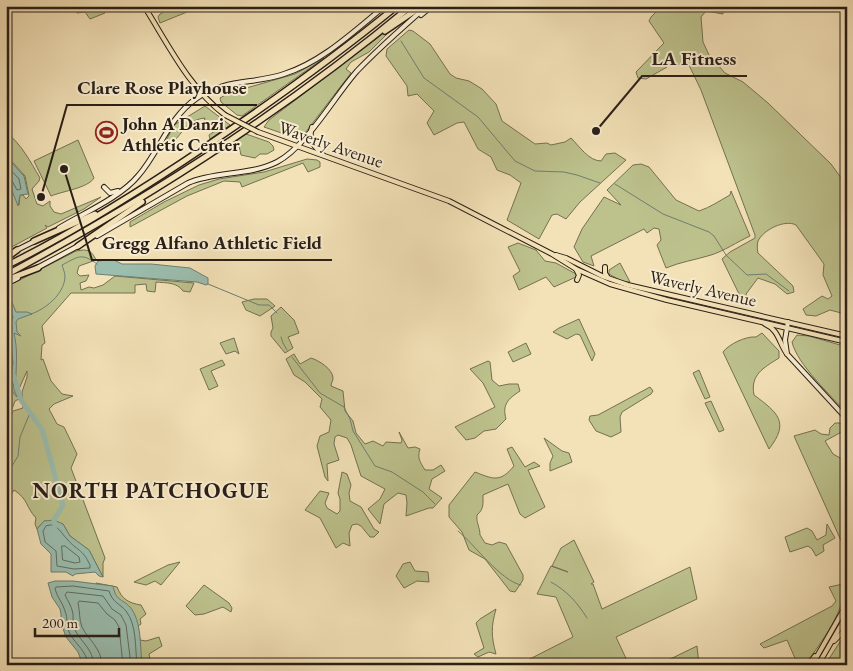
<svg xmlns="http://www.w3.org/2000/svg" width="853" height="671" font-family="'EB Garamond',serif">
  <rect width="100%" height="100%" fill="#f3e1b7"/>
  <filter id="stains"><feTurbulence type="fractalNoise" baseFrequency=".004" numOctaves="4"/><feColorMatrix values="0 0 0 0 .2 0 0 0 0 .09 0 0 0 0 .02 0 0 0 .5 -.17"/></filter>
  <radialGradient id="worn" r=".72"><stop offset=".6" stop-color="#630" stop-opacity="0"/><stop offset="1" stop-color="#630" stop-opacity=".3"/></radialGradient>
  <g fill="#bdc28d" stroke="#747052">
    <polygon points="74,6 90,6 94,12 103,7 105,13 90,19 85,12 77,13"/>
    <polygon points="175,6 185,6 187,12 160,23 158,17 160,14"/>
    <path d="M 659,6 L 723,6 L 723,14 L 706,11 L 701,17 L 703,42 L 709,55 L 725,73 L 743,82 L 768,103 L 831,164 L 847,186 L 847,318 L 845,314 L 830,310 L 816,316 L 806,315 L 803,309 L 822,296 L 828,299 L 832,296 L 823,275 L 824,264 L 796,225 C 785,219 763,230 758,241 C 757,245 757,249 758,253 L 793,286 L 794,292 L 787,294 L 775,284 L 758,278 L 746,294 L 747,302 L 741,298 L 722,259 L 730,252 L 755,238 L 755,235 L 701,90 L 688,63 L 674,65 L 667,63 L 667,67 L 646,79 L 638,78 L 636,72 L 664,43 L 649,21 L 651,17 L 659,9 Z"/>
    <path d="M 409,30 L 413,31 L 430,44 L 450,74 L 456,78 L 469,81 L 482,89 L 496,104 L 502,121 L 535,144 L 547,143 L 551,145 L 565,142 L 571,138 C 579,146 589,161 601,161 L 606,154 L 615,153 L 626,160 L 580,202 L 566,219 L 557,214 L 552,215 L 539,239 L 507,220 L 521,183 L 510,175 L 497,170 L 491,157 L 478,149 L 464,122 L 457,123 L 434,135 L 427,123 L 434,111 L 417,94 L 408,96 L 407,86 L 386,56 L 387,49 Z"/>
    <polygon points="385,32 387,34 369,52 351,62 346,69 351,73 305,133 296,138 264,127 269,120"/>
    <polygon points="324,58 242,116 237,115 221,102 220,98 229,93 295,74"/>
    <path d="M 205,106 L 230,125 L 210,139 L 209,135 L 215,131 L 216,128 L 213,125 L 207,126 L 203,124 L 205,118 C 182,120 181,142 161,151 L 174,125 Z"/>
    <path d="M 6,132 C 22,145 30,161 40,178 L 39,181 L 32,189 L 37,204 L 43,206 L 50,201 L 50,206 L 54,212 L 61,214 L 101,197 L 84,209 L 48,227 L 45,225 L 47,228 L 6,250 L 6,185 L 8,183 L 19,205 L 20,195 L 23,195 L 26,199 L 29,196 L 25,176 L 6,155 Z"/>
    <polygon points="246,134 269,142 273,146 274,150 267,154 260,154 255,158 241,155 239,146 225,149"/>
    <path d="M 78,140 L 94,178 C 88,188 63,191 51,196 L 34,161 Z"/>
    <polygon points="307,159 317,160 320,162 320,167 308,172 303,163 242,187 240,182 224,181 187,196 130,227 130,222 164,202 199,185 219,179 264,172"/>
    <path d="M 641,164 L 649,167 L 676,200 L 699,211 C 711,207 719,201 730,195 L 731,191 L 750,236 C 737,242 724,251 711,255 C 695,260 680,262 666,268 L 657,245 L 661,240 L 659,229 L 654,228 L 647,233 L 644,229 L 591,256 L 594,266 L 583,262 L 574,247 L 582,229 L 604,197 L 621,205 L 607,190 L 633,165 Z"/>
    <polygon points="518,243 536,250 545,261 556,263 576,274 576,277 554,287 546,277 519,290 513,276 520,271 508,247"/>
    <path d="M 83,250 C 91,250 93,254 96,260 L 79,266 L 77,273 L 80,276 L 89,275 L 86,281 L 80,283 L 81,290 L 89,287 L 94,288 L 103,285 L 115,276 L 194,283 L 190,292 L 183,291 C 177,282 166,283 156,282 L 155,292 L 147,291 L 146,284 L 135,285 L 135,293 L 71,293 L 42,326 L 45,343 L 42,345 L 41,360 L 43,359 L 51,381 L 62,394 L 73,396 L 54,404 L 49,409 L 57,424 L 64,427 L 77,454 L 71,468 L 105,558 L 103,563 L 103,577 L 89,550 L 70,536 L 63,524 L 44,521 L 37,529 L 35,524 L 36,518 C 25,506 29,500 14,490 L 9,498 L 6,500 L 6,423 L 9,421 L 13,411 L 23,408 L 22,392 L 27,377 L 27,371 L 18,391 L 19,399 L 15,401 L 9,417 L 6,418 L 6,296 L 9,295 L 8,286 L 76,251 Z"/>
    <polygon points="620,263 630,282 621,281 609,274 609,270"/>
    <polygon points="254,299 267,299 275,306 260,316 246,310 242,302"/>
    <polygon points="281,307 294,320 299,333 288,337 293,348 285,353 271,336 271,332 273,328 271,316"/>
    <polygon points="579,319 595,354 592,361 580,335 576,334 567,339 553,332 559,328"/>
    <path d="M 762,333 L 779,351 L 779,358 C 763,368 750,375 754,395 C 778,413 790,422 769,449 L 723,352 C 729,344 746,336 756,337 Z"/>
    <path d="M 797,335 L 809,336 L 847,347 L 847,413 C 831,396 797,364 792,342 Z"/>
    <polygon points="234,338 239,354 235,351 226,354 220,343"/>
    <polygon points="526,343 531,354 513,362 508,352"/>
    <path d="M 294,354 L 300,364 L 311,358 C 318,360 333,369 333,378 C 333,381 331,383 331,386 L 343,391 L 345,411 L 353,421 L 356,433 L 365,444 L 373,441 L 383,446 L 386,442 L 401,443 L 402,440 L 399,432 L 408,448 L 415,447 L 420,449 C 417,458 420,462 425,470 L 433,470 L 441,465 L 445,471 L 432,479 L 429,489 L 442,498 L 433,508 L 429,508 L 406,516 L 407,503 L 406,495 L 398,493 L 384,504 L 380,524 L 368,509 L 380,499 L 385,489 L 361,476 L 351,445 L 347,438 L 338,435 L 335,437 L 334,444 L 339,460 L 327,464 L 328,481 L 325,477 L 317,446 L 320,436 L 329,432 L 331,420 L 320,407 L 322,399 L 305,382 L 294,375 L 286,359 Z"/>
    <polygon points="222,360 225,365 211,371 218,386 209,390 200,369"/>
    <path d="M 488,361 L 490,362 L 492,380 L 499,386 L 509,384 L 518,384 L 520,391 C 508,399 502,404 506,419 L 496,429 L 484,431 L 475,438 L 466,440 L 455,427 L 495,407 L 483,383 L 470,369 Z"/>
    <polygon points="699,370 710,397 705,399 693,373"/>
    <polygon points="650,387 653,391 651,394 622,412 620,417 621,432 611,437 596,431 589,420 590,416 598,415"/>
    <polygon points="711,401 724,430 719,432 705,403"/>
    <polygon points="835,423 840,423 847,429 825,441 833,454 842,459 842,478 847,489 847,548 843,545 794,436 815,430 821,434 829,435 830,428"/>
    <polygon points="544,438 562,451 569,453 572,462 550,471 550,463 553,456"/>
    <path d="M 512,447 L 525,467 L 534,462 L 540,466 L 528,470 L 545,507 L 525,518 L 520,514 L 508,484 L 483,495 C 483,504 484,509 477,515 C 476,523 480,527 480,535 L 485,543 L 492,545 L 499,542 L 506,544 L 523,575 L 523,580 L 515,592 L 510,591 L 485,559 L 469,550 L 462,532 L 449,517 L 449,505 L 475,472 C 493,479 500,483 514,466 L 507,449 Z"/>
    <polygon points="342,472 347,474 351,485 349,493 350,501 361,507 374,529 379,532 374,537 370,537 361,526 357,524 352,525 349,533 350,546 343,543 336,548 320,518 305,510 320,491 329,493 325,503 327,508 337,514 340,511 340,499 338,493"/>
    <polygon points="827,524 835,538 823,545 824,551 816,556 812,549 808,546 790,552 785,537 807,528 812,531 817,540 826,535"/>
    <polygon points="574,540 594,582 591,584 593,584 602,609 690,567 697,599 616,637 629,665 518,665 573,637 556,597 537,594 551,566 568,572 552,566 561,548"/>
    <polygon points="180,562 161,585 155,581 146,585 134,582 168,565"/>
    <polygon points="410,562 415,571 428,572 429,582 417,581 404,588 396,576 403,564"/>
    <path d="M 847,579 C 847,606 821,645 804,665 L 798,665 L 787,640 L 764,648 L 760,644 L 832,606 L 836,601 L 829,587 L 843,584 Z"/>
    <path d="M 96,583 L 117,587 C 122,599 128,603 141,605 L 146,614 L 140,619 L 141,624 L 138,626 L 140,640 L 146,641 L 159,637 L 162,646 L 149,654 L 151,665 L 125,665 Z"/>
    <polygon points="204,585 229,603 232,608 231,612 223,607 204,614 195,615 186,606"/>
    <path d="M 496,609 C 491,627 491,636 496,654 L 489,652 L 478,657 L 474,654 L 484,648 L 476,623 L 480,619 Z"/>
    <polygon points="847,631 847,665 825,665"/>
    <polygon points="697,646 699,665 658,665"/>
  </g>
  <g fill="#9bbeaf" stroke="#6e7e72">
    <polygon points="6,157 24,176 28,194 20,195 18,206 9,183 6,185"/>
    <polygon points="107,260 114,260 122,264 151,264 190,268 208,278 208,284 206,285 197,282 96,274 95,266 98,261"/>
    <path d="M 7,295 L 9,295 L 16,312 L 27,312 L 32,314 L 18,319 L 16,322 L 17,332 L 21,336 L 14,333 C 18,351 16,362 16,379 L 13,382 L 14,389 L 17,397 C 3,389 4,312 7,295 Z"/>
    <polygon points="54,520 63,524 70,536 89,550 103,577 99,576 95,572 75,574 73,576 66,572 51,572 51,554 41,544 37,529 44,521"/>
    <path d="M 55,581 L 73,581 L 113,586 C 116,601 121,598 130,607 C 142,621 140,648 142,665 L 83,665 L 78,652 L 66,637 L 61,623 L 61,614 L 60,609 L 52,597 L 48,583 Z"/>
  </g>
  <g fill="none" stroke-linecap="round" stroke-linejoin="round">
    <g stroke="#626e63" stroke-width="1">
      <polyline points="6,165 19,179 21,189 17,190 12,181 6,179"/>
      <polyline points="6,301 13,317 11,322 12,330 10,335 13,363 11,375 6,376"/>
      <path d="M 52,525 C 60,528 61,533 67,539 C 77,551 82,548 90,565 L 90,568 L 74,569 L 57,566 L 56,551 L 45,542 L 43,531 L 46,526 Z"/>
      <polygon points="62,546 65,546 79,557 80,562 75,563 63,560"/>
      <path d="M 88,665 C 87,651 76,645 70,634 C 66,626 68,618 65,611 C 63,603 57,597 55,589 L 56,587 L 73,586 L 109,591 C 113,603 119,603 126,611 C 137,625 135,648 137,665"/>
      <path d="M 94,665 C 93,649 81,642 75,630 C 73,624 73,620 73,614 C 72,607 68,601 65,595 L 67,592 L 103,596 L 112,609 L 121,615 L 126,625 L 131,665"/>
      <path d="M 102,665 C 101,647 89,641 82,627 C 79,620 80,611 78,603 L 79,601 L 98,603 L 107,614 L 115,620 L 119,627 L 123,665"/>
    </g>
    <g stroke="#6e7e72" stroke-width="1">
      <polyline points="401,41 424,78 478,117 515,161 535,171 564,172 577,175 600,183"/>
      <polyline points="615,184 663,214 709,232 714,236 726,255 747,275 766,274 789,291"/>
      <polyline points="208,284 259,305 269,305 277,313"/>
      <path d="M 31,314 C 46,309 64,294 65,277 C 65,273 63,268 62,265 C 78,257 81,252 97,264"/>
      <polyline points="281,337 283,343 287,350"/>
      <polyline points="292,357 320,393 344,407 350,419 353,431 375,466 392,472 409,483 423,492 435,504"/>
      <polyline points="6,476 18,456 20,437 30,413"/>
      <path d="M 458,531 C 475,545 501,581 521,585"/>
      <path d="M 551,582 C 567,591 577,602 587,618"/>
    </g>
    <polyline stroke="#9bbeaf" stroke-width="5" points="14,376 21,400 42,429 63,505 54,520 55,526"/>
    <defs>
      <g id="secondary">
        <polyline points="421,15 432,6"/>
        <polyline points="104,187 110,193 118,191"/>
        <path d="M 59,228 C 82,214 121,197 138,176 C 160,151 168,118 197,98 C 224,79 255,84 284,74 C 322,62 354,31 385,6"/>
        <path d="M 97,236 L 188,183 C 216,171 249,176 277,162 C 306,147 334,97 357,71 C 379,48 403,27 427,6"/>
        <polyline points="17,250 35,241"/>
        <polyline points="37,268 80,245"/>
        <polyline points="6,284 18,278"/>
        <polyline points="788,322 785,340 787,354 847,419"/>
      </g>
      <g id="primary">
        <path d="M 144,6 C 168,44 189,88 225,115"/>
        <path d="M 312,127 C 308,141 313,145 323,155"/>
        <polyline points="258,132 449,201 552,254 576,269 610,284 667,300 847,342"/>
        <polyline points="556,255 566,258 602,276 628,285 847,336"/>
        <polyline points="605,267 605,273 608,278"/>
        <polyline points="576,269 579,275 577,280"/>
        <path d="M 765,324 C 779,330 779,343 787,354"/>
        <polyline points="834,641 847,628"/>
        <polyline points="808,665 815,656"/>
        <polyline points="812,665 847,604"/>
        <polyline points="818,665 847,615"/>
      </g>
      <g id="motorway">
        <polyline points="385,31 422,6"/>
        <polyline points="34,241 95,214"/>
        <polyline points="78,246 142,202"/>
        <polyline points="6,258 17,250"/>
        <path d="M 6,266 C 77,231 143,189 208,145 C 273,101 336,56 397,6"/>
        <path d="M 6,275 C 149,198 286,110 411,6"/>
        <polyline points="6,280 38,268"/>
      </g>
    </defs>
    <use href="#secondary" stroke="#2a1f17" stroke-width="6"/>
    <use href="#primary" stroke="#2a1f17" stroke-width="6"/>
    <use href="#motorway" stroke="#2a1f17" stroke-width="8"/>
    <use href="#secondary" stroke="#f7ecd0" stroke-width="4"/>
    <use href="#primary" stroke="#f3e1b7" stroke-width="4"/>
    <use href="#motorway" stroke="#f3e1b7" stroke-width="5"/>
    <defs>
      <polyline id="primary-bridge" points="225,115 258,132"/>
    </defs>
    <use href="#primary-bridge" stroke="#2a1f17" stroke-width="6" stroke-linecap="butt"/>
    <use href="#primary-bridge" stroke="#f3e1b7" stroke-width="4"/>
  </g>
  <defs>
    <symbol id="stadium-ring" viewBox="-11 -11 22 22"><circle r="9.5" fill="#f7ecd0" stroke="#8f2418" stroke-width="1.5"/><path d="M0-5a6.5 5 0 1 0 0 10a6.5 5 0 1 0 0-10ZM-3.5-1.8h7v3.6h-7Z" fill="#8f2418"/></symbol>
  </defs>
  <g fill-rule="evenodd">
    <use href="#stadium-ring" x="94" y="120" width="25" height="25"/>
  </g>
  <g text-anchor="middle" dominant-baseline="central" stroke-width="4" stroke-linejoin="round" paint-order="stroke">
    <g font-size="18" font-weight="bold" fill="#2a1f17" stroke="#f7ecd0" text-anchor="start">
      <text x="122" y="123">John A Danzi<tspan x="122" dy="21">Athletic Center</tspan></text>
    </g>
    <g font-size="18" fill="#2a1f17" stroke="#f7ecd0">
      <text transform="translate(331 144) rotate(19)">Waverly Avenue</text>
      <text transform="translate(703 288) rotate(13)">Waverly Avenue</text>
    </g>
    <g font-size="22" font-weight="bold" letter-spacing="1" fill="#2a1f17" stroke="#f7ecd0">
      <text x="151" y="490">NORTH PATCHOGUE</text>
    </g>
  </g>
  <path fill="none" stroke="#2a1f17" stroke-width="2" d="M596 131L642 76H747M41 197L67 105H257M64 169L92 260H332"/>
  <g fill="#2a1f17" stroke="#f7ecd0" stroke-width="2">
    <circle cx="596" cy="131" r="5"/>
    <circle cx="41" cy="197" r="5"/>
    <circle cx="64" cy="169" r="5"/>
  </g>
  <g font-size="19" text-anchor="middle" font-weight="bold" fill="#2a1f17" stroke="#f7ecd0" stroke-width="4" stroke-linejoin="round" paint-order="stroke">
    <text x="694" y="65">LA Fitness</text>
    <text x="162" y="94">Clare Rose Playhouse</text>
    <text x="212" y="249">Gregg Alfano Athletic Field</text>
  </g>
  <rect width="853" height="671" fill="none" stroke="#f3e1b7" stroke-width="25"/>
  <rect x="8" y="8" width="838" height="656" fill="none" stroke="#2a1f17" stroke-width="2.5"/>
  <rect x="12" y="12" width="828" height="646" fill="none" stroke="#2a1f17"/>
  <path d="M35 628v8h84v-8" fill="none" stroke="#2a1f17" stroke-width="2.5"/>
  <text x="42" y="628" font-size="15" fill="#2a1f17" stroke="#f7ecd0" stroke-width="4" paint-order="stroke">200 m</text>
  <rect width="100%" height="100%" filter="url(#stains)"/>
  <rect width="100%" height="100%" fill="url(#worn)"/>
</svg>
